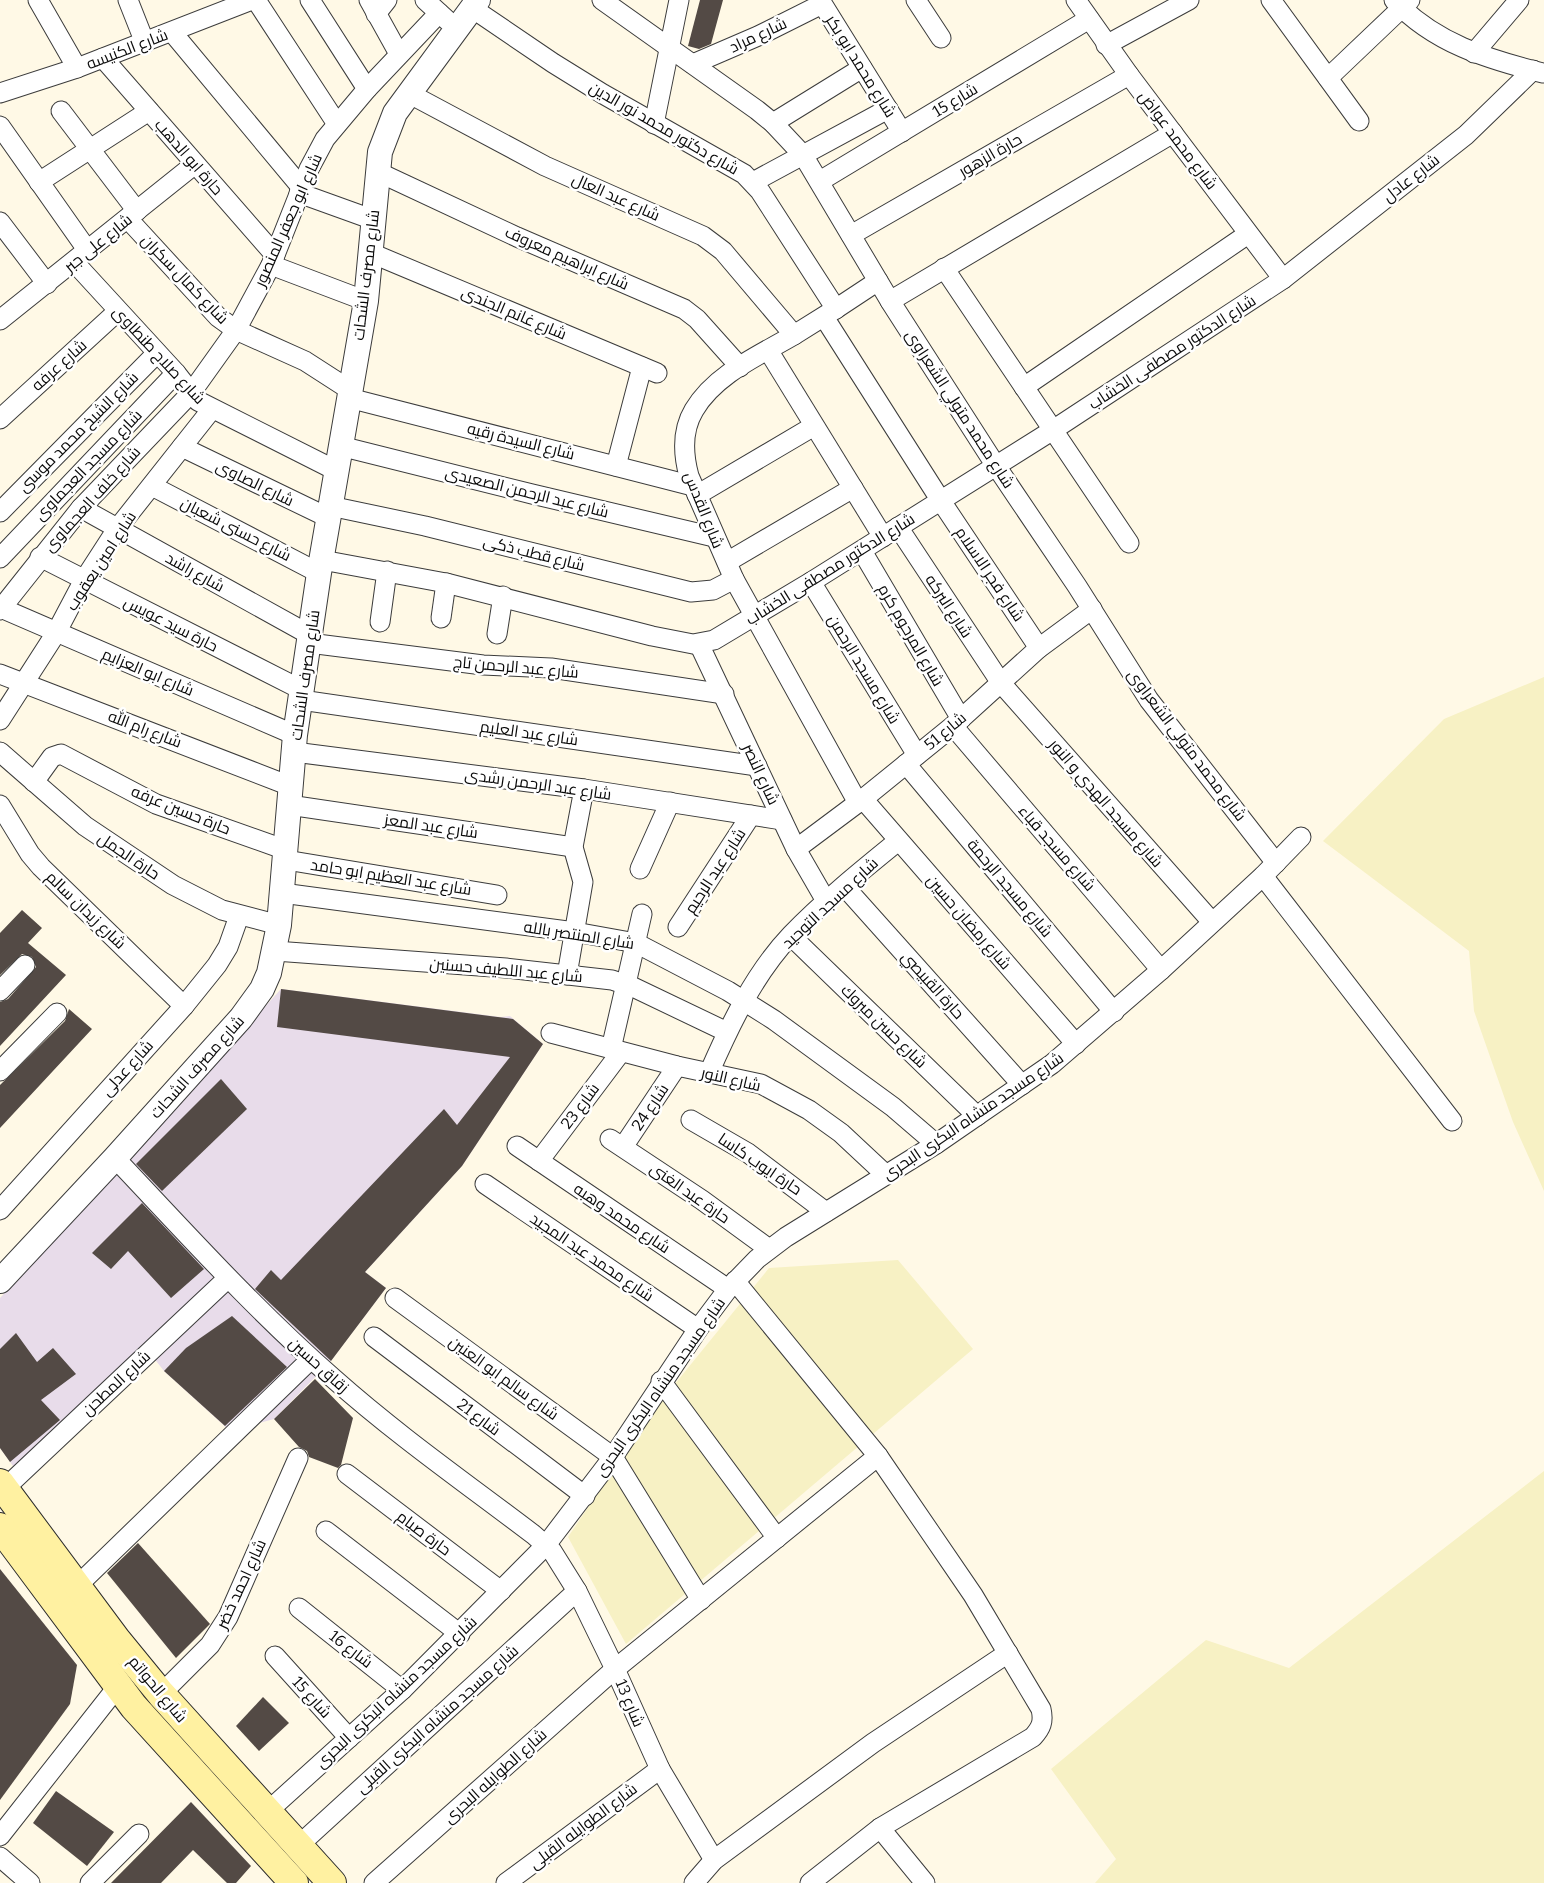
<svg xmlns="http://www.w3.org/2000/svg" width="1544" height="1883" font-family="Bitter,Cairo,serif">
  <rect width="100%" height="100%" fill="#fff9e6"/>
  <polygon fill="#e8dcea" points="281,989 501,1017 510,1016 543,1044 462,1166 365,1272 386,1288 330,1362 274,1419 230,1431 164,1371 153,1357 23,1480 0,1448 0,1298"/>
  <g fill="#f7f1c4">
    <polygon points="1544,677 1544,1191 1513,1122 1474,1011 1469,951 1323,841 1444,719"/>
    <polygon points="898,1260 973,1349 626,1644 568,1537 653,1411 769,1268"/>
    <polygon points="1544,1471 1544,1883 1095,1883 1116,1859 1051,1769 1206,1640 1289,1668"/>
  </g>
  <g fill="#534a45">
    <polygon points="700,0 723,0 711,44 699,49 688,46"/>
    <polygon points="22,910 42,928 28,943 66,975 0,1046 0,1002 8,999 36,967 32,957 22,954 0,975 0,933"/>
    <polygon points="281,989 513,1019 543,1044 462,1166 365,1272 386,1288 331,1361 255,1289 271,1270 281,1280 444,1109 457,1125 510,1057 277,1027"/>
    <polygon points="69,1009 92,1029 0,1128 0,1085 65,1021"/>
    <polygon points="221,1079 247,1109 162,1191 136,1164"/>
    <polygon points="142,1203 204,1269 171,1298 128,1251 111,1269 92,1253"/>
    <polygon points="232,1316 287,1367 225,1426 164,1371 186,1348"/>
    <polygon points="16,1333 37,1362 53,1348 76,1374 41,1400 60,1420 10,1462 0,1448 0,1349"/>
    <polygon points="315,1379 353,1418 341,1465 338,1468 309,1457 307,1451 299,1447 274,1419"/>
    <polygon points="138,1543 210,1624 176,1658 107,1573"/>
    <polygon points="0,1569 77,1665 70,1704 0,1800"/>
    <polygon points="263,1697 289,1723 259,1751 236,1726"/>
    <polygon points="56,1791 114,1832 87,1866 33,1823"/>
    <polygon points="191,1802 251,1866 236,1883 227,1883 193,1850 161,1883 111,1883"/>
  </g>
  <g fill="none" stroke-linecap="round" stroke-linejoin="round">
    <defs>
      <g id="minor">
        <polyline points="38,0 77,68"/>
        <polyline points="128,0 145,43"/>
        <polyline points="256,0 337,124"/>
        <polyline points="310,0 367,89"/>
        <polyline points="369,0 399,54"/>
        <polyline points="425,0 448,21"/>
        <polyline points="602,0 757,110 773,123 803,155 890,301 996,466 1077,586 1149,700 1276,863"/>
        <polyline points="820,0 902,132"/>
        <polyline points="916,0 941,38"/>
        <polyline points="1076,0 1129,75 1283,279"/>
        <polyline points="1271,0 1359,121"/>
        <path d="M 1394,0 C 1434,43 1487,59 1543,73"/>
        <polyline points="472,8 553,63 603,94 744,174 760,191 836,309"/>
        <polyline points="376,14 387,0"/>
        <polyline points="172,32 301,187"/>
        <polyline points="1106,45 1189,0"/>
        <polyline points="1474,53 1519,0"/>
        <polyline points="103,58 275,255"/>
        <polyline points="693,64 758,36 822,4"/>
        <polyline points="1328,78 1410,0"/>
        <polyline points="0,93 77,68 252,0"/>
        <polyline points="410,94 545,166 703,236 723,251 794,335"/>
        <polyline points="61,111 137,211"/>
        <polyline points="773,123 862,68"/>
        <polyline points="654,124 679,0"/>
        <polyline points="0,126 88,251"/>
        <polyline points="378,172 517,237 684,309 697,319 740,367"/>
        <polyline points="820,181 1089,19"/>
        <polyline points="39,182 149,111"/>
        <polyline points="753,182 888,109"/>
        <polyline points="299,193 374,220"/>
        <polyline points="128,219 218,317 236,330 305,361 350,390"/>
        <polyline points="0,222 47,284"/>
        <polyline points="851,235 1129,75"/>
        <polyline points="371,253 657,373"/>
        <polyline points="74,262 176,373 198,401 337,471"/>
        <polyline points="271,265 366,301"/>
        <polyline points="944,268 1129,543"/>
        <polyline points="890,301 1173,133"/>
        <polyline points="824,317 941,501 1039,648"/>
        <polyline points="0,320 195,164"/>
        <polyline points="768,350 883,537"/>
        <polyline points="1024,387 1248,234"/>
        <polyline points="349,398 693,486"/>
        <polyline points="0,419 118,311"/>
        <polyline points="340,446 532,494 714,537"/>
        <polyline points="182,447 329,518"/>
        <polyline points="616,466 642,367"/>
        <polyline points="152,486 319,573"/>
        <polyline points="697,495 814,426"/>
        <polyline points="330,506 425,526 691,592 713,590 734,579"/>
        <polyline points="81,508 310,635"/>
        <polyline points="0,512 157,353"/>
        <polyline points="898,527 1001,683 1212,922"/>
        <polyline points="862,551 961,719"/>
        <polyline points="40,557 302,690"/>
        <polyline points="0,558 176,373"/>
        <polyline points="322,560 446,583 652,636 693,644 714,640 811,582 1053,430 1283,279 1466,135 1533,70"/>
        <polyline points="727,562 853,488"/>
        <polyline points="811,582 917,755"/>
        <polyline points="1,608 295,735"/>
        <polyline points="0,610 81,508 191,393 236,330 271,265 309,169 325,139 367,89 439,13"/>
        <polyline points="441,618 446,583"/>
        <polyline points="380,622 387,571"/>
        <polyline points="497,634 503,596"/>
        <polyline points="309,643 483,665 551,668 724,694"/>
        <polyline points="699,644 796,849 826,901"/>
        <polyline points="0,674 290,786"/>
        <polyline points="301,700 757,766"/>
        <polyline points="0,720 56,633 84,580 117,529 212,409"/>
        <polyline points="953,726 1161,970"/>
        <polyline points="0,752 85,826 173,885 222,910 279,925"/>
        <polyline points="294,752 584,789 782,820"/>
        <polyline points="906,764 1114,1012"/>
        <polyline points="34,782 52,757 61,754 156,804 286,850"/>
        <polyline points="863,799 1076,1044"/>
        <path d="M 858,803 L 734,579 L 689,476 C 683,454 682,430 694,410 C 715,374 760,355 794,335 C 822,318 850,300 878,281"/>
        <polyline points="0,805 30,854 41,867 184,1006"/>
        <polyline points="289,805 573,847"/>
        <polyline points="796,849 863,799 953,726 1039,648 1092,609"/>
        <polyline points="286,860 497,895"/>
        <polyline points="640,869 670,802"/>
        <polyline points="1263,876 1452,1121"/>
        <polyline points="844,886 1022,1085"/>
        <polyline points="282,893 575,932 636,943 728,991 774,1020 893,1107 936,1144"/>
        <polyline points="678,927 751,815"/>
        <polyline points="791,936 977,1116"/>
        <polyline points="275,951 506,968 612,980 633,987 727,1032"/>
        <polyline points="567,975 583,882 573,847 584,789"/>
        <polyline points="0,991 25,965"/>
        <polyline points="551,1033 677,1066 761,1084 809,1110 841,1133 886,1175"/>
        <polyline points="611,1049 642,914"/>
        <polyline points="0,1071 57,1013"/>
        <path d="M 709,1073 C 730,1025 754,974 791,935 C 824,901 861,871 898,841"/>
        <polyline points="691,1120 748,1153 826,1212"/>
        <polyline points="610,1139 702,1200 769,1249"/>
        <polyline points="517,1146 728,1289"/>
        <polyline points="623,1147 677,1066"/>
        <path d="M 115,1158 C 186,1233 256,1311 334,1379 C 397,1435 467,1484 534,1535 L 552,1551 L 577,1591 L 615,1669 L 660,1769 L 714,1860"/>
        <polyline points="539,1161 621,1052"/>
        <polyline points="485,1184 698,1329"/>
        <polyline points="0,1210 184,1006 217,965 228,947 239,916"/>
        <path d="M 735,1281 L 878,1456 L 973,1595 L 1041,1709 C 1044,1722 1041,1728 1033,1737 L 880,1828 L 810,1883"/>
        <polyline points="395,1298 613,1457 701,1600"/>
        <polyline points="374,1337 585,1496"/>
        <polyline points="661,1381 777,1538"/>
        <polyline points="347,1474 501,1591"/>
        <polyline points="4,1489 228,1278"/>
        <polyline points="326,1531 460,1634"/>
        <polyline points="77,1586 311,1359"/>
        <polyline points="299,1608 402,1690"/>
        <polyline points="275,1656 349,1738"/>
        <polyline points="161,1694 210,1645 228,1617 298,1458"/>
        <polyline points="267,1812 402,1690 546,1545 613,1457 698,1329 728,1289 757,1259 786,1237 936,1144 1052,1064 1161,970 1263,876 1301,837"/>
        <polyline points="880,1828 925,1883"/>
        <polyline points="0,1836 118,1686"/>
        <polyline points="298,1846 577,1591"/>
        <polyline points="0,1857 30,1883"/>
        <polyline points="90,1883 139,1834"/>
        <polyline points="374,1883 615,1669 878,1456"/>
        <polyline points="506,1883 660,1769"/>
        <polyline points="694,1883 714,1860 873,1743 1008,1653"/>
      </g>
      <polyline id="tertiary" points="0,1281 115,1158 241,1018 262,989 269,973 279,925 295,735 319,573 366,301 380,152 395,113 478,0"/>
      <g id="secondary">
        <polyline points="0,1483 116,1639 161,1694 332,1883"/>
        <polyline points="0,1527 134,1707 294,1883"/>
      </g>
    </defs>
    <use href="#minor" stroke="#3c3c3c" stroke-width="21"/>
    <use href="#tertiary" stroke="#3c3c3c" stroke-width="26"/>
    <use href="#secondary" stroke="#2b2b2b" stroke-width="30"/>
    <use href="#minor" stroke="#fff" stroke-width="19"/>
    <use href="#tertiary" stroke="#fff" stroke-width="24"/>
    <use href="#secondary" stroke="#fff1a1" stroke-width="28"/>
  </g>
  <g text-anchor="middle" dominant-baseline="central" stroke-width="5" stroke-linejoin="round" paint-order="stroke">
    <g font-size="16" fill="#090909" stroke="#fff">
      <text transform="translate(758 35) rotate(-25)">شارع مراد</text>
      <text transform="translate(127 49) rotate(-21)">شارع الكنيسه</text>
      <text transform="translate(861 66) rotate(58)">شارع محمد ابو بكر</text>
      <text transform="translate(955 100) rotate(-31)">شارع 15</text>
      <text transform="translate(664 128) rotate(30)">شارع دكتور محمد نور الدين</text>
      <text transform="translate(1178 140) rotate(53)">شارع محمد عواض</text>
      <text transform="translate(990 155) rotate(-30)">حارة الزهور</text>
      <text transform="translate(189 157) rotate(49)">حارة ابو الدهب</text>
      <text transform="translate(1411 178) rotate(-38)">شارع عادل</text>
      <text transform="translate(616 197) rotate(24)">شارع عبد العال</text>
      <text transform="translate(288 220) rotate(-66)">شارع ابو جعفر المنصور</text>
      <text transform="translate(98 243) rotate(-39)">شارع على جبر</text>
      <text transform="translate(567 258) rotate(24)">شارع ابراهيم معروف</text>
      <text transform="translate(366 275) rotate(-83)">شارع مصرف الشحات</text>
      <text transform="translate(185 279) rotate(46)">شارع كمال سكران</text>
      <text transform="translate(514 313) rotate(23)">شارع غانم الجندى</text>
      <text transform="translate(1172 352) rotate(-33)">شارع الدكتور مصطفى الخشاب</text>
      <text transform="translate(159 355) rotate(47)">شارع صلاح طنطاوى</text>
      <text transform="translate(59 365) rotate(-42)">شارع عرفه</text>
      <text transform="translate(960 409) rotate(57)">شارع محمد متولي الشعراوى</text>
      <text transform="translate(78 432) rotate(-45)">شارع الشيخ محمد موسى</text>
      <text transform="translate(521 441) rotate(14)">شارع السيدة رقيه</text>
      <text transform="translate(88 465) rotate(-46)">شارع مسجد العجماوى</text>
      <text transform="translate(255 483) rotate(26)">شارع الصاوى</text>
      <text transform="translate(527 492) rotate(14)">شارع عبد الرحمن الصعيدى</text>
      <text transform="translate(92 499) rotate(-48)">شارع خلف العجماوى</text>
      <text transform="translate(704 510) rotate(68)">شارع القدس</text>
      <text transform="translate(236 529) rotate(27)">شارع حسنى شعبان</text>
      <text transform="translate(534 553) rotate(14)">شارع قطب ذكى</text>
      <text transform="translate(101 561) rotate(-57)">شارع امين يعقوب</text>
      <text transform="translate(830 569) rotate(-32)">شارع الدكتور مصطفى الخشاب</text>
      <text transform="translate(195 572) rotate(29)">شارع راشد</text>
      <text transform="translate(990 574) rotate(56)">شارع فجر الاسلام</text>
      <text transform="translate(949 606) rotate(57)">شارع البركه</text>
      <text transform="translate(171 624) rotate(27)">حارة سيد عويس</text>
      <text transform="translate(911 635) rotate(60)">شارع المرحوم كرم</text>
      <text transform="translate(516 667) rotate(5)">شارع عبد الرحمن تاج</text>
      <text transform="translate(864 669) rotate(59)">شارع مسجد الرحمن</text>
      <text transform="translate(148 672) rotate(23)">شارع ابو العزايم</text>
      <text transform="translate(305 675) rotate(-82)">شارع مصرف الشحات</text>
      <text transform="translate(145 729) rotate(21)">شارع رام الله</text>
      <text transform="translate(945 731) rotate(-40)">شارع 51</text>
      <text transform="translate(529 733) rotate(8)">شارع عبد العليم</text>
      <text transform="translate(1187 745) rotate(53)">شارع محمد متولي الشعراوى</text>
      <text transform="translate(761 774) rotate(65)">شارع النصر</text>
      <text transform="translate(538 784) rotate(8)">شارع عبد الرحمن رشدى</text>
      <text transform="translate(1106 803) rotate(49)">شارع مسجد الهدي و النور</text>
      <text transform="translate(181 810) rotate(22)">حارة حسين عرفه</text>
      <text transform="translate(431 826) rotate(8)">شارع عبد المعز</text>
      <text transform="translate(1057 848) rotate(49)">شارع مسجد قباء</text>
      <text transform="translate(129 856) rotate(34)">حارة الجمل</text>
      <text transform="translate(715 871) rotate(-57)">شارع عبد الرحيم</text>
      <text transform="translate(391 877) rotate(9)">شارع عبد العظيم ابو حامد</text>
      <text transform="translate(1010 888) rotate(50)">شارع مسجد الرحمة</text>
      <text transform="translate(830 903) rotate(-43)">شارع مسجد التوحيد</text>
      <text transform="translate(86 910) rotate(44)">شارع زيدان سالم</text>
      <text transform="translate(969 922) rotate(49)">شارع رمضان حسين</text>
      <text transform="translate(579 935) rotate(9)">شارع المنتصر بالله</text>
      <text transform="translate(506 970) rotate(5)">شارع عبد اللطيف حسنين</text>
      <text transform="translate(933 985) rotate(48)">حارة القبيصي</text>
      <text transform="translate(884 1026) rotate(44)">شارع حسن مبروك</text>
      <text transform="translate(197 1067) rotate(-48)">شارع مصرف الشحات</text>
      <text transform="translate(127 1068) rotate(-48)">شارع عدلى</text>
      <text transform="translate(731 1079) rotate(13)">شارع النور</text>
      <text transform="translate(580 1106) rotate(-53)">شارع 23</text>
      <text transform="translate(650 1107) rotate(-56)">شارع 24</text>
      <text transform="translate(973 1116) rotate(-34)">شارع مسجد منشاه البكرى البحرى</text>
      <text transform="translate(760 1164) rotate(34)">حارة ايوب كاسا</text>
      <text transform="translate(690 1193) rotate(35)">حارة عبد الغنى</text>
      <text transform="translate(622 1218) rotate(34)">شارع محمد وهبه</text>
      <text transform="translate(592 1257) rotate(34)">شارع محمد عبد المجيد</text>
      <text transform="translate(319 1365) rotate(42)">زقاق حسين</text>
      <text transform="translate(504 1378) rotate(36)">شارع سالم ابو العنين</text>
      <text transform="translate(116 1383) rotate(-43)">شارع المطحن</text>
      <text transform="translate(660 1387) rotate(-55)">شارع مسجد منشاه البكرى البحرى</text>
      <text transform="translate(479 1417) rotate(37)">شارع 21</text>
      <text transform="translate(424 1533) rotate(37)">حارة صيام</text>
      <text transform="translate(241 1584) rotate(-65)">شارع احمد خضر</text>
      <text transform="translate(351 1649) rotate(38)">شارع 16</text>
      <text transform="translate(158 1689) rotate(50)">شارع الحواتم</text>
      <text transform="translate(396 1692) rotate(-43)">شارع مسجد منشاه البكرى البحرى</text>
      <text transform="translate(312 1697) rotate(48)">شارع 15</text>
      <text transform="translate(630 1703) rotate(67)">شارع 13</text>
      <text transform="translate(437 1719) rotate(-42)">شارع مسجد منشاه البكرى القبلى</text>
      <text transform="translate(495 1776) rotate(-42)">شارع الطوايله البحرى</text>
      <text transform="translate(583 1826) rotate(-37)">شارع الطوايله القبلى</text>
    </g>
  </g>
</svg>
